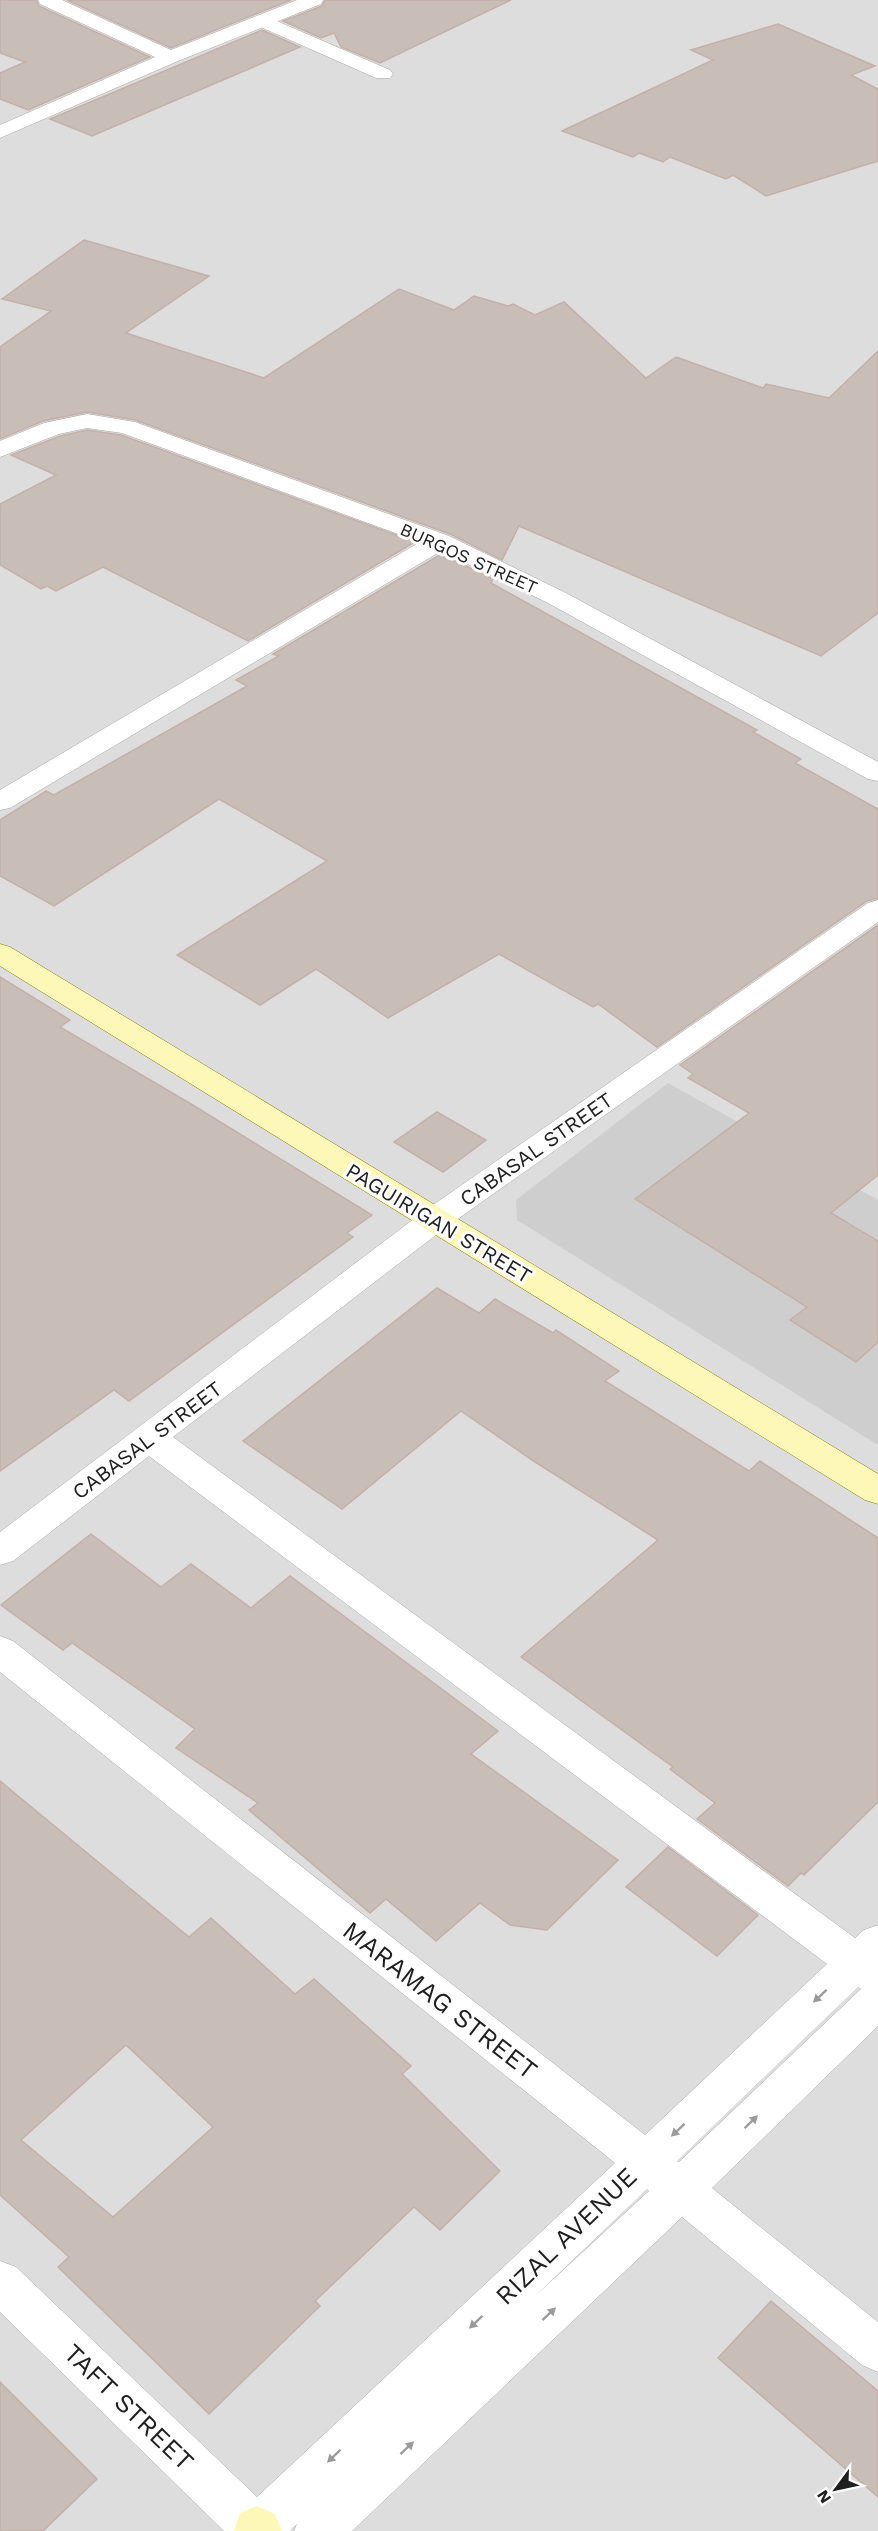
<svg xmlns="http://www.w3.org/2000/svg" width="878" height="2531" font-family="'Work Sans',sans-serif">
  <rect width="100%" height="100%" fill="#f1ece6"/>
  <rect fill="#dedddd" x="0" y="0" width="878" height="2531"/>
  <polygon fill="#cecece" points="668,1083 878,1200 878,1445 517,1220 516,1200"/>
  <g fill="#c9bdb8" stroke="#c4b0a7" stroke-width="1.5" fill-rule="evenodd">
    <polygon points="0,0 36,0 39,6 150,57 28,110 0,99 0,73 25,62 0,53"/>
    <polygon points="67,0 291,0 171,48"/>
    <polygon points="325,0 511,0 380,63 341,47 334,33 321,38 283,21 322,6"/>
    <polygon points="778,24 875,66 851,75 878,89 878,161 766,196 733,175 726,179 670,157 663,162 639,153 633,157 562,131 713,60 691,50"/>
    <polygon points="262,30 300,47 92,136 50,119"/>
    <polygon points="84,240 209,276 126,333 264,378 399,289 454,310 474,296 508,306 513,304 535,315 564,302 646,378 676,357 763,388 766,384 829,398 878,351 878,613 821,656 519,526 502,560 450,534 135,420 87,412 43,421 0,439 0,347 51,311 2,299"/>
    <polygon points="87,430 121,435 415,542 248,641 103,567 56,591 47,586 41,589 0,565 0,504 56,475 11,455 60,436"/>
    <polygon points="441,554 493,579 491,583 757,730 753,732 801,759 795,763 878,809 878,898 867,901 657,1047 598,1004 593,1007 499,954 388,1018 316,969 260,1005 177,955 327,861 219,799 54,906 0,876 0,820 46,791 54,795 247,686 236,680 279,656 273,654"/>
    <polygon points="878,925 878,1175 831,1213 878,1241 878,1342 856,1362 790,1320 807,1307 635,1199 749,1113 688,1078 693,1074 680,1065"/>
    <polygon points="0,977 70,1020 60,1027 191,1104 372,1215 347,1233 353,1237 129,1401 114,1390 0,1471"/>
    <polygon points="437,1112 486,1140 443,1172 394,1142"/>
    <polygon points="437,1288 479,1313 495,1299 553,1333 556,1330 619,1371 605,1381 749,1471 760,1461 878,1538 878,1802 804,1875 801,1873 788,1886 697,1819 715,1803 670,1769 673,1767 521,1657 658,1540 532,1460 461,1411 342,1509 243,1441"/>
    <polygon points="91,1534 161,1587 191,1564 251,1608 290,1576 498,1731 471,1754 618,1860 547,1930 510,1925 480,1903 436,1941 386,1899 370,1913 249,1810 258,1803 176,1748 195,1729 72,1643 63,1650 1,1605"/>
    <path d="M 0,1781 L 189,1937 L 211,1918 L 295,1994 L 314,1979 L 411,2066 L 402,2074 L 500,2171 L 440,2230 L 414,2207 L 315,2301 L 320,2306 L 209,2414 L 58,2267 L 69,2257 L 0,2195 ZM 126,2045 L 213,2127 L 113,2217 L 21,2140 Z"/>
    <polygon points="668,1847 758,1915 717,1956 626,1887"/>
    <polygon points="771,2301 878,2391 878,2497 718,2358"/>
    <polygon points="0,2382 97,2479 43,2531 0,2531"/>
  </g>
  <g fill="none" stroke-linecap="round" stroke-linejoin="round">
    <defs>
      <polygon id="lane" points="263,15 390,70 393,74 390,78 376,78 256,25 254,21 256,17"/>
      <g id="street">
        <polygon points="38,0 62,0 171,50 297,0 323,0 321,4 178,61 0,138 0,125 155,57 40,4"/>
        <polygon points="87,414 135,422 449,536 566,593 878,762 878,781 868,779 548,603 441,551 10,808 0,810 0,790 420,542 122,433 87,428 59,434 0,457 0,441 44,423"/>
        <path d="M 878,900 L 878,922 L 445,1228 L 173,1437 L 855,1938 L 864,1930 L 878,1925 L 878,2026 L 712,2188 L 878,2322 L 878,2372 L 862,2365 L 682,2217 L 352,2531 L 294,2531 L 297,2524 L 290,2531 L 224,2531 L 0,2312 L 0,2261 L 16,2267 L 257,2497 L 615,2163 L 0,1672 L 0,1636 L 13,1641 L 645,2135 L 827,1964 L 149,1456 L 13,1561 L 0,1565 L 0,1532 L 423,1212 L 868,903 ZM 858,1987 L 861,1989 L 679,2162 L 677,2161 ZM 647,2189 L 649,2191 L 532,2299 Z"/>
      </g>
      <g id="secondary">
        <polygon points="0,944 10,947 878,1474 878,1504 865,1500 0,966"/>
        <polygon points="257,2506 275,2514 282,2531 234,2531 240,2513"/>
      </g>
    </defs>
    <use href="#lane" stroke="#a7a7a7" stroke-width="1"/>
    <use href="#street" stroke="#a7a7a7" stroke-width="1"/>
    <use href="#secondary" stroke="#7e7b00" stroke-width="1"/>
    <use href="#lane" fill="#fff" fill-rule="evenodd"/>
    <use href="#street" fill="#fff" fill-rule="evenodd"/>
    <use href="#secondary" fill="#fdf8b7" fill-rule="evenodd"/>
  </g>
  <defs><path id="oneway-solid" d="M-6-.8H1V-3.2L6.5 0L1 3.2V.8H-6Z" transform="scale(1.5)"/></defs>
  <g fill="#9b9b9b">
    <use href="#oneway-solid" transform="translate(820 1996) rotate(137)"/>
    <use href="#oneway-solid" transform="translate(751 2122) rotate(-44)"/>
    <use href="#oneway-solid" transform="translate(678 2130) rotate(137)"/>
    <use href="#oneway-solid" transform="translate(549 2314) rotate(-43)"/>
    <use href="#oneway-solid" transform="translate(476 2322) rotate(136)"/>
    <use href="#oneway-solid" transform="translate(407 2448) rotate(-43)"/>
    <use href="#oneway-solid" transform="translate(334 2456) rotate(136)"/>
  </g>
  <g text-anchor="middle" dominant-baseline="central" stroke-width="6" stroke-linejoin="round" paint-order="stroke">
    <g font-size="18" fill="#202020" stroke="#fff">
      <text transform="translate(469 558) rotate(24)">BURGOS STREET</text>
    </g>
    <g font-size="21" fill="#202020" stroke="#fff">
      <text transform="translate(536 1149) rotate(-35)">CABASAL STREET</text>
      <text transform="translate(439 1223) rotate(31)">PAGUIRIGAN STREET</text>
      <text transform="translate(147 1440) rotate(-37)">CABASAL STREET</text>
    </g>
    <g font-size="26" fill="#202020" stroke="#fff">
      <text transform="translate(440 2000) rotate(38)">MARAMAG STREET</text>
      <text transform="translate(566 2236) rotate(-44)">RIZAL AVENUE</text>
      <text transform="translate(129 2407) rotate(44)">TAFT STREET</text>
    </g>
  </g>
  <g transform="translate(836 2489) rotate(237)" stroke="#ffffff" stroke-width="4.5" paint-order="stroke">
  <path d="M0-4.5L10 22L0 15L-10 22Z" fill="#202020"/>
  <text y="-9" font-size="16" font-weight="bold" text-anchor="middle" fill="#202020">N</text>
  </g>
</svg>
